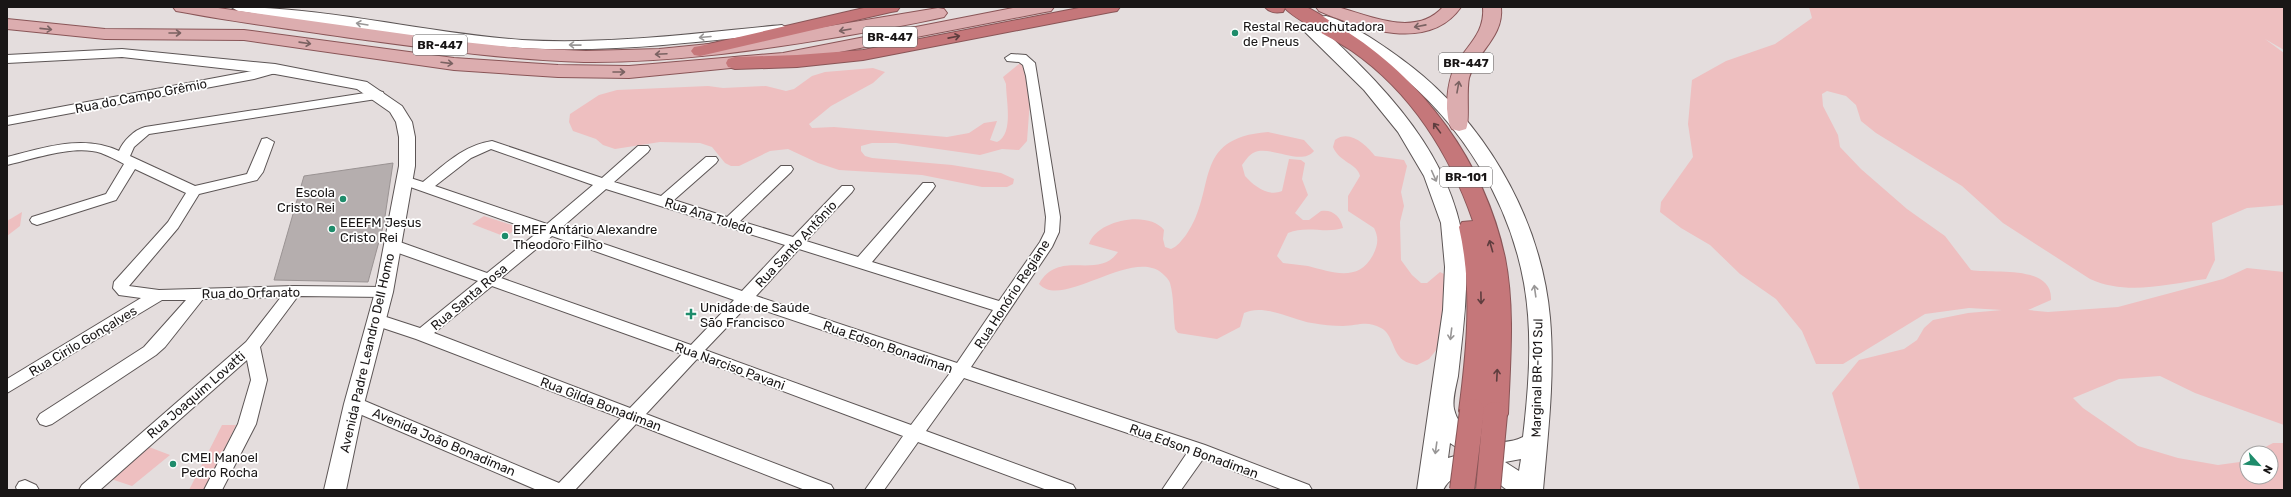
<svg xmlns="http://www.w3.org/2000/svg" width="2291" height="497" font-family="Rubik,sans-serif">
  <rect width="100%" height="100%" fill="#e4dddd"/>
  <g fill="#eebfc0">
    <path d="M 1809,7 L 2284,7 L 2284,50 L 2265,39 L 2284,53 L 2284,205 L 2247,208 L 2212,223 L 2215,260 L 2206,279 C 2166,284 2128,296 2090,279 L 2003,223 L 1962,186 L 1876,133 L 1861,121 L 1856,105 L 1846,96 L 1827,91 L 1822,94 L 1823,106 L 1838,135 L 1840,147 L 1861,169 L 1907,209 L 1945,236 L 1971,270 C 1993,274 2053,264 2051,300 L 2028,310 L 2048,312 L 2118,307 L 2223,279 L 2247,268 L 2284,272 L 2284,425 L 2195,393 L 2160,376 L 2119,379 L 2073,398 L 2083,408 L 2138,446 L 2178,458 L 2218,465 L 2247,461 L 2247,477 L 2271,477 L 2271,453 L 2254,453 L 2273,443 L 2283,443 L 2284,436 L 2284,490 L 1860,490 L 1832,393 L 1859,360 L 1904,349 L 1917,340 L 1924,328 L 1933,320 L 1968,313 L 2002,310 L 1969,308 L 1925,314 L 1843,364 L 1816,364 L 1802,331 L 1776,299 L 1740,274 L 1710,245 L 1681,228 L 1660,212 L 1661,202 L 1693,157 L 1688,124 L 1692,80 L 1726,61 L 1775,44 L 1812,18 Z"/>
    <path d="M 1019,64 L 1026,64 L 1030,100 L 1027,141 L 1019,150 L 1002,149 L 980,155 L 896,143 L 872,143 L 861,146 L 861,151 L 865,156 L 872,158 L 952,165 L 1001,173 L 1014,179 L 1013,184 L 1007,187 L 982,187 L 922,175 L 839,170 L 818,163 L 788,149 L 770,151 L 739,166 L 731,166 L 725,163 L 712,147 L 700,143 L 660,142 L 615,149 L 603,145 L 596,139 L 573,131 L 569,122 L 570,114 L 599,95 L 617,90 L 708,86 L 723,88 L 766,86 L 786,91 L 794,89 L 812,76 L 825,72 L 873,68 L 885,72 L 873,83 L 831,106 L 809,124 L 812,128 L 834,127 L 947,137 L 969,133 L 984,123 L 997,121 L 990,140 L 997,142 C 1014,134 1006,100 1006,84 L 1003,77 Z"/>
    <path d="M 1268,132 L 1304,140 L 1314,151 C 1301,167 1269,144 1253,153 C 1249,155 1245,161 1242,165 L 1245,176 C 1254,186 1268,197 1282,191 L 1289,159 L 1301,160 L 1305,163 L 1302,179 L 1308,195 L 1295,213 L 1303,220 L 1309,220 L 1321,211 C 1333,209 1341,217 1343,228 C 1325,234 1307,225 1288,233 L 1277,256 L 1283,263 C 1291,264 1300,265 1308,266 C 1332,272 1358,283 1373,255 C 1378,245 1379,238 1374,228 L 1348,211 L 1348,196 L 1360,176 C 1358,164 1339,162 1333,147 L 1335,140 C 1350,129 1366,145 1375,156 L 1404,160 L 1407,166 L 1401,192 L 1404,206 L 1400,222 L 1401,260 L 1412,275 L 1421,283 L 1427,283 L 1440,272 L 1446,275 L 1441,344 L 1429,359 L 1417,365 C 1413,364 1407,363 1403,360 C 1392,352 1393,334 1381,328 C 1366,320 1358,326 1343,326 C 1333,326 1322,325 1312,323 C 1292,320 1264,303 1244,313 L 1240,327 L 1217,339 L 1178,333 L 1175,329 C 1173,314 1174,297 1170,283 C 1169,280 1167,278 1165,276 C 1136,243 1063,311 1039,284 C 1059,248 1098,281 1118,252 L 1089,244 C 1097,220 1148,210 1164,230 L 1163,239 L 1165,247 L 1171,249 C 1178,246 1181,241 1186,235 C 1218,190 1190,138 1268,132 Z"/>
    <polygon points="22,212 20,226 7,236 7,221"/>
    <polygon points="484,216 518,227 506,237 472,224"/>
    <polygon points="222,425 236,425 204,490 189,490"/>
    <polygon points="149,447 170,455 132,486 111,479"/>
  </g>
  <polygon fill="#b5aeae" stroke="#9a9393" points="393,163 384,223 368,282 274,280 304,176"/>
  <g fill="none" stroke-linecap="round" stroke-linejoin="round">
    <defs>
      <g id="minor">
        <path d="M 1011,54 L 1026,55 L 1035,63 L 1060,217 L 1059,232 L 1052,247 L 971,367 L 1205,445 L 1309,485 L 1312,490 L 1283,490 L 1203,459 L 1181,490 L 1162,490 L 1187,453 L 964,378 L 926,431 L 1073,485 L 1076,490 L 1047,490 L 918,442 L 884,490 L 865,490 L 903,436 L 697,359 L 646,414 L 831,485 L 834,490 L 805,490 L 636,424 L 575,490 L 537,490 L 348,409 L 345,404 L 348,399 L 354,398 L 360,399 L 559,483 L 621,418 L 416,339 L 371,324 L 369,320 L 371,316 L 377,314 L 420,328 L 478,281 L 387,249 L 385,245 L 387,241 L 397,241 L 487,273 L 538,232 L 399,183 L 397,180 L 404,176 L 423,182 C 444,165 464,145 492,141 L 602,178 L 638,146 L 648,146 L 650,149 L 648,152 L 614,182 L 661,196 L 706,157 L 716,157 L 718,160 L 716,163 L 674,200 L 727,217 L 781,166 L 791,166 L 793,169 L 791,172 L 740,221 L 793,237 L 842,186 L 852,186 L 854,189 L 852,192 L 806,241 L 858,257 L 923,183 L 933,183 L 935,186 L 933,189 L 872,262 L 999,301 L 1040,242 L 1045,232 L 1046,217 L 1026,76 L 1023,65 L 1019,62 L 1007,61 L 1005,58 ZM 491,149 L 593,185 L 547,224 L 435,186 L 471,158 ZM 606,189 L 785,245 L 742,291 L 560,229 ZM 552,236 L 734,300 L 691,345 L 501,278 ZM 799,249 L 993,310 L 957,363 L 756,296 ZM 492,286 L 682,354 L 630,408 L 434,333 ZM 748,305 L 950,373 L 911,425 L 705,350 Z"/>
        <polygon points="275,65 279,66 281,69 279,72 254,79 7,125 7,117 252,71"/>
        <path d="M 378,91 L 383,92 L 384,95 L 383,98 L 149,134 L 134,147 L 130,156 L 195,186 L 247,174 L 262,139 L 267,138 L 274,142 L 263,172 L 257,180 L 199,194 L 178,228 L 129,286 L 159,290 L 294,286 L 384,287 L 390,288 L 392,292 L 390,296 L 384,297 L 298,296 L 260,347 L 267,380 L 256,424 L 222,490 L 204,490 L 238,424 L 251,380 L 247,360 L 100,490 L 79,490 L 82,485 L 246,342 L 281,297 L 203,299 L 165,347 L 156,355 L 52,424 L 46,426 L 40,424 L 37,419 L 40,414 L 144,347 L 186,300 L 162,300 L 7,393 L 7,379 L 141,298 L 119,295 L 113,288 L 114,282 L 168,222 L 186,193 L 135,169 L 116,200 L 37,225 L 32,223 L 30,220 L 32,217 L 106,194 L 124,164 C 117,160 109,156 101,153 C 75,144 33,159 7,165 L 7,157 C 43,148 83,134 119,151 C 123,141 134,130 145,127 Z"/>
        <polygon points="25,480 36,485 39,490 17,490 16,487 19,482"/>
      </g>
      <g id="tertiary">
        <path d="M 231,7 C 329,7 425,33 522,40 C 609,45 696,33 782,25 L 789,29 L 782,33 C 696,42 609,53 523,48 C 428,43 332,25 238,11 Z"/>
        <polygon points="122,49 275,64 367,82 402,106 412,122 415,137 415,166 393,292 364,404 346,490 324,490 344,404 375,292 399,166 399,137 396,122 390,112 357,89 275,74 122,57 7,63 7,55"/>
      </g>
      <path id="secondary" d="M 1326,16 C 1352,22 1402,58 1423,76 C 1493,136 1542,226 1550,318 C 1555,375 1548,433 1543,490 C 1532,490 1519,492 1508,490 C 1504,489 1498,482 1494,479 C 1477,468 1452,471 1443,490 L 1417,490 L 1443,310 L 1445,267 L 1441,223 L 1424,176 L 1398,132 L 1364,90 L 1305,32 L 1303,28 L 1305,24 L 1317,24 C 1396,97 1471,174 1466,289 C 1465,318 1461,347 1458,376 C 1456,386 1452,400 1454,409 C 1461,439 1499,449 1523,437 C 1529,386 1533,334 1524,283 C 1509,200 1462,125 1397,72 C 1374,53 1346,39 1320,25 L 1318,21 L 1320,17 ZM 1450,443 L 1465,453 L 1448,458 ZM 1521,459 L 1519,471 L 1505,462 Z"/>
      <g id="primary">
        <path d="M 173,7 L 211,7 L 454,41 L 520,48 L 586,51 L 659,49 L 739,41 L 938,8 L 944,9 L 947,13 L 944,17 C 909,25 873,31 838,37 C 754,51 669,63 584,62 C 508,60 433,49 358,39 C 299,30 240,23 182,12 L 176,11 Z"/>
        <polygon points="1018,7 1054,7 1051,11 1045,12 783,63 629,78 558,77 454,70 244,40 105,39 7,29 7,19 105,29 244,30 454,58 558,65 629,66 783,53"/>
        <path d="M 1316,7 C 1324,7 1334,5 1341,8 C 1373,17 1416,37 1443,7 L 1461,7 C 1429,53 1361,29 1319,11 Z"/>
        <path d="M 1483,7 L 1501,7 C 1504,37 1477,51 1469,78 C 1466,91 1470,123 1466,129 L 1459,131 L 1452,129 C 1448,123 1448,116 1447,109 C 1447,92 1449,75 1458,61 C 1470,43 1485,31 1483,7 Z"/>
      </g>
      <g id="motorway">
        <polygon points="868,7 900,7 897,11 891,12 700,56 694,55 691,51 694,47 700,46"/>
        <polygon points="1084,7 1120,7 1117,11 1111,12 863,60 797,67 735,69 728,67 726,63 728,59 735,57 797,55 863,50"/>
        <path d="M 1265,7 C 1278,7 1293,5 1305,7 C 1314,9 1332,23 1341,28 C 1423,78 1485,163 1505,258 C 1515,309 1510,362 1508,414 L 1504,421 L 1495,424 L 1486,421 L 1483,415 L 1481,418 L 1472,421 L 1463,418 L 1459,411 C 1467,349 1473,289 1459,227 L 1462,222 L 1473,221 C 1450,154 1411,92 1352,51 C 1338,41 1293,19 1285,8 L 1283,12 C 1276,13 1270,13 1265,7 Z"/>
      </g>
    </defs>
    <use href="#minor" stroke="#5c5555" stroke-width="2"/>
    <use href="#tertiary" stroke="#5c5555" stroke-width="2"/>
    <use href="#secondary" stroke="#5c5555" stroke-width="2"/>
    <use href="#primary" stroke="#895557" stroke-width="2"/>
    <use href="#motorway" stroke="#895557" stroke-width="2"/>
    <use href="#minor" fill="#fff" fill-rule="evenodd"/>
    <use href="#tertiary" fill="#fff" fill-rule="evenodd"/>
    <use href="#secondary" fill="#fff" fill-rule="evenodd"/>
    <use href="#primary" fill="#dcadaf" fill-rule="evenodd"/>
    <use href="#motorway" fill="#c5777a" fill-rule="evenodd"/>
    <defs>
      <g id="motorway-bridge">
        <polyline points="1462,490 1472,411"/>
        <polyline points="1488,490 1495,414"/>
      </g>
    </defs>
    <use href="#motorway-bridge" stroke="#895557" stroke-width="26" stroke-linecap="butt"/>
    <use href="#motorway-bridge" stroke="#c5777a" stroke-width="24"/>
  </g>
  <defs><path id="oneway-shaft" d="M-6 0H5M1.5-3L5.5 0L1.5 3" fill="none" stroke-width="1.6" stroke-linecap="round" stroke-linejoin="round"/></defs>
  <g stroke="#989696">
    <use href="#oneway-shaft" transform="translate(362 24) rotate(-171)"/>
    <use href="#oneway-shaft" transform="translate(705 37) rotate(175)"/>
    <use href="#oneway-shaft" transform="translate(575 45) rotate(-179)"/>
    <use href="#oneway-shaft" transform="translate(1434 176) rotate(66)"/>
    <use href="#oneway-shaft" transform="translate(1535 291) rotate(-98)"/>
    <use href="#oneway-shaft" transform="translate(1451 334) rotate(97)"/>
    <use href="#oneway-shaft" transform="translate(1436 448) rotate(98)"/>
  </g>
  <g stroke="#7a6262">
    <use href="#oneway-shaft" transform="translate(1420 26) rotate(169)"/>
    <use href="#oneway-shaft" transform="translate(46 29) rotate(6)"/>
    <use href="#oneway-shaft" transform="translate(845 30) rotate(170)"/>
    <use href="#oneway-shaft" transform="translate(175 33)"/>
    <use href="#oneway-shaft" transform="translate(305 43) rotate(8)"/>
    <use href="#oneway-shaft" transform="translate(661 54) rotate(177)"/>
    <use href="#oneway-shaft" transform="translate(447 63) rotate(7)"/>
    <use href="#oneway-shaft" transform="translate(619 72)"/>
    <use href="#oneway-shaft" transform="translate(1458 87) rotate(-80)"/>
  </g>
  <g stroke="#5e3d3e">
    <use href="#oneway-shaft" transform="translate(954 37) rotate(-11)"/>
    <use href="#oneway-shaft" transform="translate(1437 128) rotate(-126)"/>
    <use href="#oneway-shaft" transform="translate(1491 246) rotate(-106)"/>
    <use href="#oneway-shaft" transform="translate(1481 298) rotate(89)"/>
    <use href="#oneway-shaft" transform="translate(1497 375) rotate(-87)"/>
  </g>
  <g fill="#1e8c6b" stroke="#fff" stroke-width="1.5">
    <circle cx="1235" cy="33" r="4"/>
    <circle cx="343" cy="199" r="4"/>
    <circle cx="332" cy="229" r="4"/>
    <circle cx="505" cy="236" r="4"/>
    <path d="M689 308h4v4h4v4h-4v4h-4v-4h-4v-4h4z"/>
    <circle cx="173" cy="464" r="4"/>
  </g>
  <g text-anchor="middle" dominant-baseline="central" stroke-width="3.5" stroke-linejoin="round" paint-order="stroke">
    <g fill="#fff" stroke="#5e5c5c" stroke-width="1">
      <rect x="863" y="27" width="54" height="20" rx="3"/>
      <rect x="413" y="35" width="54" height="20" rx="3"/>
      <rect x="1439" y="53" width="54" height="20" rx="3"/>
      <rect x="1440" y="167" width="52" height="20" rx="3"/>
    </g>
    <g font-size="12" font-weight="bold" fill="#191616">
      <text x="890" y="37">BR-447</text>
      <text x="440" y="45">BR-447</text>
      <text x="1466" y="63">BR-447</text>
      <text x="1466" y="177">BR-101</text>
    </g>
    <g font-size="13" fill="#191616" stroke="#fff" text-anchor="start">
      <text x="1243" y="26">Restal Recauchutadora<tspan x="1243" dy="15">de Pneus</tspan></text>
      <text x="335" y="192" text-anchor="end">Escola<tspan x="335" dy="15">Cristo Rei</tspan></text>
      <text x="340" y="222">EEEFM Jesus<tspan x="340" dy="15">Cristo Rei</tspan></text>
      <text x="513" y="229">EMEF Antário Alexandre<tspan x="513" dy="15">Theodoro Filho</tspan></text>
      <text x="700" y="307">Unidade de Saúde<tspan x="700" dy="15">São Francisco</tspan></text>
      <text x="181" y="457">CMEI Manoel<tspan x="181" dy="15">Pedro Rocha</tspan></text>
    </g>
    <g font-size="13" fill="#191616" stroke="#fff">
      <text transform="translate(141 96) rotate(-11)">Rua do Campo Grêmio</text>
      <text transform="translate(709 216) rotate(18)">Rua Ana Toledo</text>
      <text transform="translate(796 244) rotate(-47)">Rua Santo Antônio</text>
      <text transform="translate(251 293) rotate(-1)">Rua do Orfanato</text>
      <text transform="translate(1012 294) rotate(-57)">Rua Honório Regiane</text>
      <text transform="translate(469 297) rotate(-40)">Rua Santa Rosa</text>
      <text transform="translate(83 341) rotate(-31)">Rua Cirilo Gonçalves</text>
      <text transform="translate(888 347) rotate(19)">Rua Edson Bonadiman</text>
      <text transform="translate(367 353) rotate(-77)">Avenida Padre Leandro Dell Homo</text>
      <text transform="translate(730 366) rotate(20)">Rua Narciso Pavani</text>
      <text transform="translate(1537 378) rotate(-89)">Marginal BR-101 Sul</text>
      <text transform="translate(196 395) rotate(-41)">Rua Joaquim Lovatti</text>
      <text transform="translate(601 404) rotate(21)">Rua Gilda Bonadiman</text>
      <text transform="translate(444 442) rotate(23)">Avenida João Bonadiman</text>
      <text transform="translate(1194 451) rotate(20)">Rua Edson Bonadiman</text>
    </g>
  </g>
  <rect width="2291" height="497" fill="none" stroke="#191616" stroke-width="16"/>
  <g transform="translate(2259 465) rotate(117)"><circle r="19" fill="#ffffff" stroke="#a3a2a2"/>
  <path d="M0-3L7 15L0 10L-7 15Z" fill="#1e8c6b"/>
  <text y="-6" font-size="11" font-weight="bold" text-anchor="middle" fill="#191616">N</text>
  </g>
</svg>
